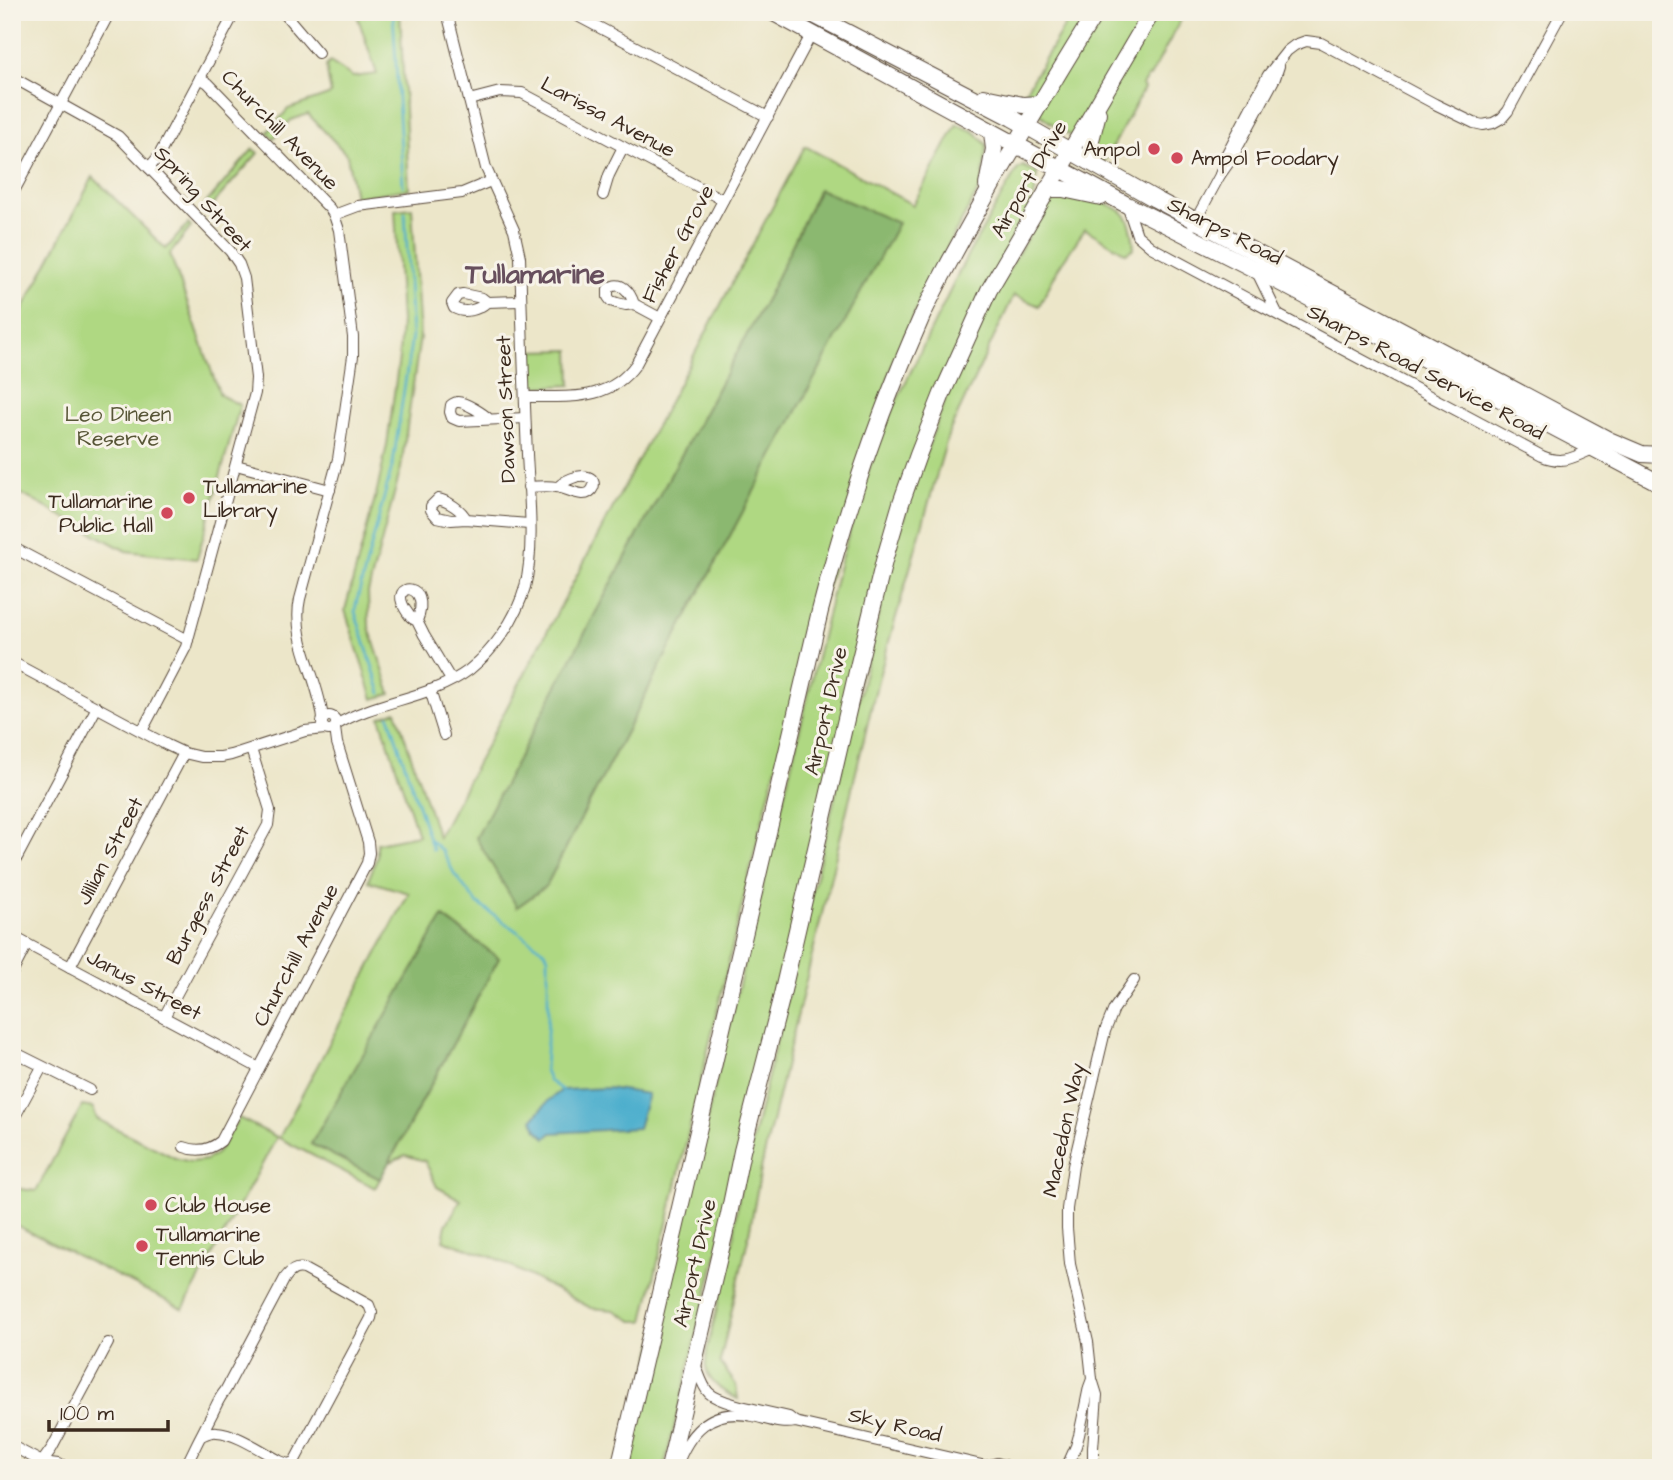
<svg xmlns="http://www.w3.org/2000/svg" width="1673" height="1480" font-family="'Architects Daughter',sans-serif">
  <rect width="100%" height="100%" fill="#f7f3e8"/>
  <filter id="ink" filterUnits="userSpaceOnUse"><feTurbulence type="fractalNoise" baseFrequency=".0143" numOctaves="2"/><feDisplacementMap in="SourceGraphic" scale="14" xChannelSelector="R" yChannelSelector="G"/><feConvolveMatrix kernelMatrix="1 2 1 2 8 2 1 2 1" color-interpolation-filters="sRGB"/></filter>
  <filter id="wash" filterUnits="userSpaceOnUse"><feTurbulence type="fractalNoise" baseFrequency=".00686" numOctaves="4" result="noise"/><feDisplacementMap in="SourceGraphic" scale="28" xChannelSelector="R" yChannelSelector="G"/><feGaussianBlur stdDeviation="1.57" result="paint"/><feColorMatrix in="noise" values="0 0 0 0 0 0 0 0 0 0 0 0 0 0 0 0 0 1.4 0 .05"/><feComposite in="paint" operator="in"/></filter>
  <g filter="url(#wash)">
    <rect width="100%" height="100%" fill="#ece6c9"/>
    <g fill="#afd882" stroke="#758150" stroke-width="2" fill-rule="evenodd">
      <polygon points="356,12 400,12 409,189 355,197 347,155 308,114 291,120 274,138 267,133 288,109 331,94 326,66 330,62 353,77 377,74"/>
      <polygon points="1073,12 1185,12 1150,77 1148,76 1142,85 1144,88 1108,156 1104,161 1099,158 1096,153 1048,121 1024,100 1023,95"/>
      <path d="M 957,124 L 975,132 L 987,145 L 982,184 L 933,273 L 894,358 L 787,725 L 759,833 L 644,1321 L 633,1321 L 614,1310 L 591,1308 L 495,1258 L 443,1240 L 446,1225 L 461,1200 L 437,1187 L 425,1161 L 405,1155 L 389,1163 L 499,958 L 444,917 L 311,1144 L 380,1179 L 375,1188 L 279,1138 L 409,893 L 368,881 L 377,857 L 377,843 L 418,835 L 380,717 L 396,711 L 438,837 L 805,146 L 913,205 ZM 819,189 L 897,224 L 668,651 L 546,886 L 517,907 L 596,612 L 769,294 Z"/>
      <polygon points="253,149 258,153 205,213 201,209"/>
      <polygon points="1023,166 1037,173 1035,193 1030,208 916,448 664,1468 624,1468 839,565 879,437 966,258 1008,185 1017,170"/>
      <polygon points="93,177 166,249 188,224 191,227 170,254 220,395 240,405 197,559 126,551 12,489 12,330"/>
      <path d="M 1061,195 C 1076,196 1115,202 1125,215 C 1132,224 1133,238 1134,248 L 1126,253 L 1085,229 L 1059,267 L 1039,306 L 1014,295 L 949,432 L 878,680 L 762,1164 L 749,1234 L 720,1362 L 736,1385 L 738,1399 C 725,1393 709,1383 706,1368 C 705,1363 707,1355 707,1350 L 734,1237 L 738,1201 L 896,542 C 914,486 933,430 955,375 C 981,314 1016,257 1049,201 Z"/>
      <polygon points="412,208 420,337 401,468 368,592 369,627 391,694 373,699 345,610 378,487 387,445 399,358 401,321 395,210"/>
      <polygon points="570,350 571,385 537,387 531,383 531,351"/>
      <polygon points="82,1106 93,1108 97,1119 175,1158 191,1162 206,1160 217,1153 239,1118 277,1137 183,1309 18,1226 12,1226 12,1188 36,1191"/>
    </g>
    <g fill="#8bb870" stroke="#637147" stroke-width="2">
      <polygon points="819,189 898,223 668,651 546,886 517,907 476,838 596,612 769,294"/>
      <polygon points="443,917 499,958 380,1179 311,1144"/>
    </g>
    <polygon fill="#4eafcd" stroke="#446c76" stroke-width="2" points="608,1088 648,1094 638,1128 552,1133 546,1138 537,1130 533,1119 549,1100 562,1090"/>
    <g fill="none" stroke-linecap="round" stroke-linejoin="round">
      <g stroke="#4eafcd" stroke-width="2.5">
        <polyline points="393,12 403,186"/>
        <polyline points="381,693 355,612 356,604 393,463 412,336 405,213"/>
        <polyline points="389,716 429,839 443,852 455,875 477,903 545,951 548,957 548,1016 545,1071 549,1081 562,1090"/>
        <polyline points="429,839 433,850"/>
      </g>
    </g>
  </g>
  <g filter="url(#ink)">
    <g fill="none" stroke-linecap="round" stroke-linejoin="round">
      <defs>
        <g id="street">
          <polyline points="283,12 318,53"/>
          <polyline points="570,12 768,117"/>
          <polyline points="12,77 118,136 230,251 239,264 244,278 256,378 255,393 186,647 142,731"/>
          <path d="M 200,78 L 208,83 L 330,209 L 334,215 L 339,230 L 353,337 L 353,356 L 338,459 L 300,599 C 291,640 319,678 323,719"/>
          <polyline points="469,100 500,92 522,93 723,200"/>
          <polyline points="149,168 158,157 235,12"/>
          <polyline points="1220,175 1226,155 1268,75 1287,51 1295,45 1306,41 1321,43 1435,104 1474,123 1483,125 1493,123 1502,118 1508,111 1562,12"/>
          <polyline points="12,195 110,12"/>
          <polyline points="603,195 609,175 623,147"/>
          <path d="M 1127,205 L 1137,235 L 1151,247 L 1542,456 C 1563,465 1574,457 1593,449"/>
          <polyline points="334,215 358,206 462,193 491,181"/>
          <polyline points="1193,225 1220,175 1232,158 1275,78 1279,66"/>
          <polyline points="1256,270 1277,313"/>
          <path d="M 487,302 C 478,310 465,314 454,308 L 452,303 L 458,295 L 463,294 L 482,298 L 487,302 L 521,301"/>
          <path d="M 634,304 C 630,292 621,279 608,289 L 608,297 L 611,301 L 617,303 L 626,305 L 634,304 L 660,318"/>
          <path d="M 525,397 C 568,396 608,403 636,364 L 812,33"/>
          <path d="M 489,419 C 484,414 464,401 457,402 C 455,402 453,404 451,405 L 450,412 L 452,418 L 459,421 L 525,418"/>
          <polyline points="236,465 330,490"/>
          <path d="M 528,487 C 537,487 547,485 556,487 C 565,488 573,493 582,494 C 593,495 599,481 588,477 C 579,473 564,481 558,487"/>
          <path d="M 466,519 C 462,510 448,501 438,499 L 431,506 L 431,510 L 437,517 L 451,520 L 466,519 L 529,524"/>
          <polyline points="12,547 188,640"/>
          <path d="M 417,621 C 433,581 388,581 405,609 C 409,615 410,618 417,621 L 424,635 L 451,680"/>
          <polyline points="12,662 167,745 184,753 201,757 221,757 231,755 305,731 325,729"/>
          <polyline points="430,690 444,735"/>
          <circle cx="329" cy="723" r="7"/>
          <path d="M 336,725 C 377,700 430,699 469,670 C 495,649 516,619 525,587 C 535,547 529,495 527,454 C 524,388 522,322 520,257 L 514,230 L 486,168 L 447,12"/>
          <polyline points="12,867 97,707"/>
          <polyline points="12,936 259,1068"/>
          <polyline points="70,967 184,753"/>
          <polyline points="12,973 27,944"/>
          <polyline points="164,1017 268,825 270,810 251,749"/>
          <polyline points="12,1051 90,1090"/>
          <polyline points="12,1122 42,1067"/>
          <path d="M 184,1147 C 197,1152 210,1150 221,1141 L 367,863 L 369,853 L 368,842 L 337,743 L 335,728"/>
          <path d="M 695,1364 C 699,1373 702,1386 709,1393 C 722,1405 771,1412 789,1417 L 795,1422"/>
          <polyline points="12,1446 42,1462 58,1464 68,1468"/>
          <polyline points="42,1462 52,1448 108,1343"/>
          <polyline points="1068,1464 1076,1446 1079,1435 1089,1387 1092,1379"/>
          <path d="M 185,1468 C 193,1451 202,1433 211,1416 C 216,1407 218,1399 225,1391 L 285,1278 C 290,1271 295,1267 304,1269 L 369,1305 L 372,1313 L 371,1318 L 294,1462 L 288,1464 L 280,1461 C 263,1452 236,1433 217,1432 C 211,1431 206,1434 201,1436"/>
          <path d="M 676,1468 C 689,1431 711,1407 753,1416 C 767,1419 781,1425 795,1422 L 986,1466 L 997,1463 L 1015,1468"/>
          <path d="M 1062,1468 C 1069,1460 1080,1464 1088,1468"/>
          <polyline points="1093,1468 1093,1448 1097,1395 1092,1379 1088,1342 1070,1264 1067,1228 1067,1209 1073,1166 1105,1031 1114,1009 1134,980"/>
        </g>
        <g id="primary">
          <polyline points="772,12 1127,205 1256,270 1661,484"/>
          <polyline points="808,12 1012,118 1155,199 1609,440 1642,454 1661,455"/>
          <polyline points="984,97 1023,105 1040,104"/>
          <polyline points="1090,162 1091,140 1098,113"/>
          <polyline points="987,185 994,149 992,133"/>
          <polyline points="1047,189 1063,189 1101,197"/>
          <path d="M 619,1468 L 820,611 C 846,510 879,412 922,316 C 943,271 968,228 992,185 C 1026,127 1060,69 1096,12"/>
          <polyline points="669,1468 728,1219 742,1151 781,999 859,663 884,561 901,503 918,455 942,394 989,290 1152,12"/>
        </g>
      </defs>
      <use href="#street" stroke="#564638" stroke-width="12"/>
      <use href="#primary" stroke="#564638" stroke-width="18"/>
      <use href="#street" stroke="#fff" stroke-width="10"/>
      <use href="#primary" stroke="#fff" stroke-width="16"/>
    </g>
  </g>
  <g fill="#d1495b" stroke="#f7f3e8" stroke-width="2.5">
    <circle cx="1154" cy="149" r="7"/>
    <circle cx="1177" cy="158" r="7"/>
    <circle cx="189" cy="498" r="7"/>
    <circle cx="167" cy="513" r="7"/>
    <circle cx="151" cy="1205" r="7"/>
    <circle cx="142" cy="1246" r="7"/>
  </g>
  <g text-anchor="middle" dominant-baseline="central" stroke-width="6" stroke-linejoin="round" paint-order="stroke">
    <g font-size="21" fill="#3b2a1e" stroke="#f7f3e8">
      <text transform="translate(608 117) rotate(28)">Larissa Avenue</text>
      <text transform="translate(280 130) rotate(46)">Churchill Avenue</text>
      <text transform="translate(1029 179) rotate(-60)">Airport Drive</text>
      <text transform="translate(203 199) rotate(48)">Spring Street</text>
      <text transform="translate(1225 231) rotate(27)">Sharps Road</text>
      <text transform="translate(678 244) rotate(-62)">Fisher Grove</text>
      <text transform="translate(1426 372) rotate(28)">Sharps Road Service Road</text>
      <text transform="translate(506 409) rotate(-92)">Dawson Street</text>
      <text transform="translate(826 711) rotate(-77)">Airport Drive</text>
      <text transform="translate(110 851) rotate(-62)">Jillian Street</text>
      <text transform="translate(208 895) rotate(-62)">Burgess Street</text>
      <text transform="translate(296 955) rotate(-62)">Churchill Avenue</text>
      <text transform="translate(144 985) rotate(28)">Janus Street</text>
      <text transform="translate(1064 1130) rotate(-78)">Macedon Way</text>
      <text transform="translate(695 1263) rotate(-77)">Airport Drive</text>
      <text transform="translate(895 1425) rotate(13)">Sky Road</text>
    </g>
    <g font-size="21" fill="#3b2a1e" stroke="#f7f3e8" text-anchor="start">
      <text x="1140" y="149" text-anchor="end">Ampol</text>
      <text x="1191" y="158">Ampol Foodary</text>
      <text x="203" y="486">Tullamarine<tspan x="203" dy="24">Library</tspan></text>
      <text x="153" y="501" text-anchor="end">Tullamarine<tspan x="153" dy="24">Public Hall</tspan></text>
      <text x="165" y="1205">Club House</text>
      <text x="156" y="1234">Tullamarine<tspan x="156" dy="24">Tennis Club</tspan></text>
    </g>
    <g font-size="21" fill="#585637" stroke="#f7f3e8">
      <text x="118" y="414">Leo Dineen<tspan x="118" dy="24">Reserve</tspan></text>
    </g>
    <g font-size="28" font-weight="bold" fill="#674f5d" stroke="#f7f3e8">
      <text x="535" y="274">Tullamarine</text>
    </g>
  </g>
  <rect width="1673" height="1480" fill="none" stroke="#f7f3e8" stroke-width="42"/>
  <path d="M49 1420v10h119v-10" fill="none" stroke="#3b2a1e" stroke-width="3.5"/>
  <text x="60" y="1420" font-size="21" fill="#3b2a1e" stroke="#f7f3e8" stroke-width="5" paint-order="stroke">100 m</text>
</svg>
